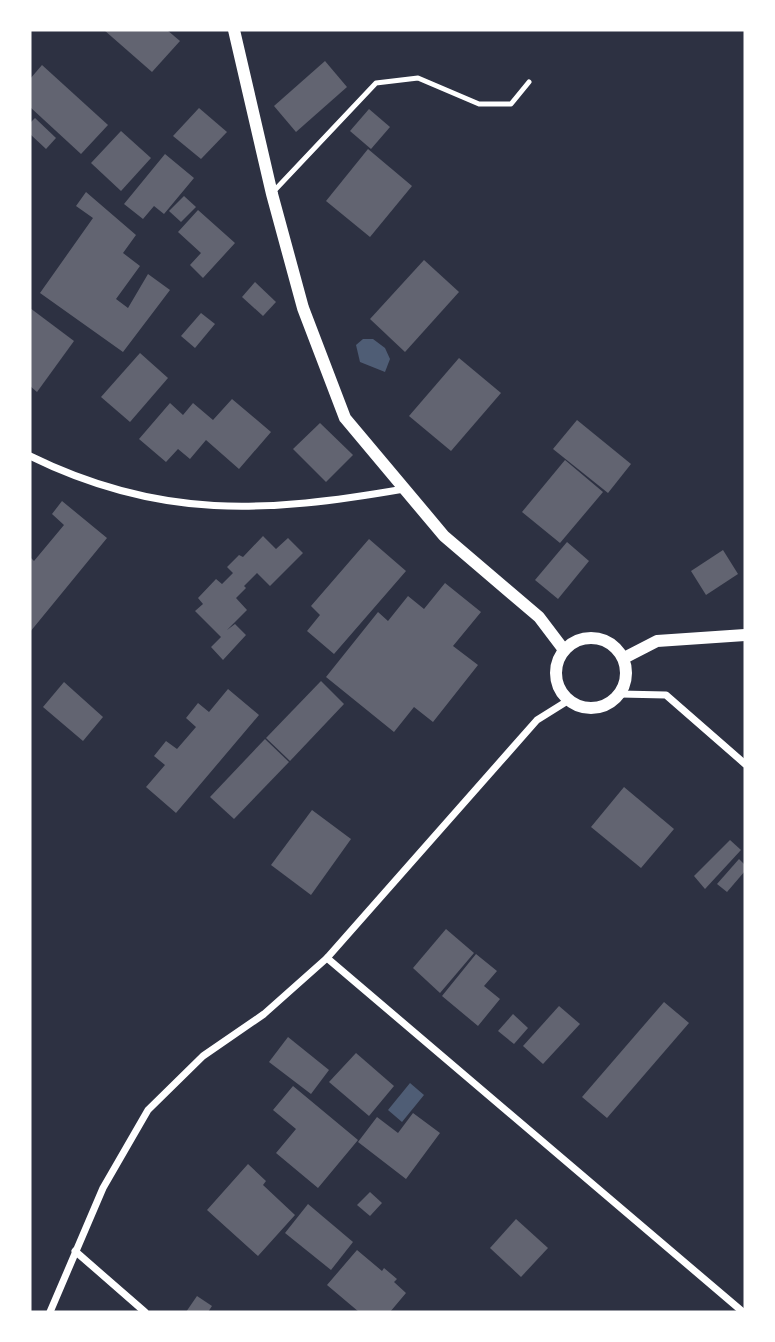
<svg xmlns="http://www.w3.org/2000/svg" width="775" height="1342" font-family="'IBM Plex Serif',serif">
  <rect width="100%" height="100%" fill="#2d3142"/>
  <g fill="#4f5d75">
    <polygon points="363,339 373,339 385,348 390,359 385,372 360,362 356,345"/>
    <polygon points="410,1083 424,1095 402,1122 388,1110"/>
  </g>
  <g fill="#626471">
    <polygon points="104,30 167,30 180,41 152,72"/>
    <polygon points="325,61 347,87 296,132 274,106"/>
    <polygon points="42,65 108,125 81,154 30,107 30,79"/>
    <polygon points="199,108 227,132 201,159 173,136"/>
    <polygon points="369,109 390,127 371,149 350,131"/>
    <polygon points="35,118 56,138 46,149 30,134 30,123"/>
    <polygon points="121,131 151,158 121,191 91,163"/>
    <polygon points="368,149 412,186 370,237 326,201"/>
    <polygon points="165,154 194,178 164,214 154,206 143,219 124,204"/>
    <polygon points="86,192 136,235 123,253 140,266 116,299 128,308 148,274 170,290 123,352 40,293 93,218 76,206"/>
    <polygon points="184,196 196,207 181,222 169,211"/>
    <polygon points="198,210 235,243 203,278 190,265 201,253 178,232"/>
    <polygon points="424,260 459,292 405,352 370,319"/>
    <polygon points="255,282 276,302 263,316 242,297"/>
    <polygon points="30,308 74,341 37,392 30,386"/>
    <polygon points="201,313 215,324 195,348 181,336"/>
    <polygon points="140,353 168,378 130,422 101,397"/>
    <polygon points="459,358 501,393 451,451 409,416"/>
    <polygon points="232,399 271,432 239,469 206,440 190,459 178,449 166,462 139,439 170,403 183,415 193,403 213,420"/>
    <polygon points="577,420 631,464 608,493 553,449"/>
    <polygon points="320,423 353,455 326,482 293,449"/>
    <polygon points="565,460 603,492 560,543 522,512"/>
    <polygon points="62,501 107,538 30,632 30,557 34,561 64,525 52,514"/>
    <polygon points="263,536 276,549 288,538 303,553 270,586 257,573 244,586 246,588 236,598 247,610 227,630 235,624 246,635 223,660 211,647 221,637 195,611 203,604 198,598 216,579 222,584 233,573 227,567 239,555 243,557"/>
    <polygon points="369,539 406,571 334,654 307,631 320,615 311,606"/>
    <polygon points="567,542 589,561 558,599 535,580"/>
    <polygon points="723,550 738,574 706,595 691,571"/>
    <polygon points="445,583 481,612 453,646 478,665 433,722 414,707 394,732 326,677 378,612 388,621 408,596 424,609"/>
    <polygon points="321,681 344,704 290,761 266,738"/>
    <polygon points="64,682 103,717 83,741 43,707"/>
    <polygon points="228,689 259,715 176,813 146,787 165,765 154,756 166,741 177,749 196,727 186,718 198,703 209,712"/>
    <polygon points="265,739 289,762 234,819 210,797"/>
    <polygon points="624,787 674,829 641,868 591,827"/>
    <polygon points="312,810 351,839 311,895 271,865"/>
    <polygon points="730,840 741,850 705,889 694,876"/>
    <polygon points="739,859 745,865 745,871 727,892 717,884"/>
    <polygon points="446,929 474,953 440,993 413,968"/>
    <polygon points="476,954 497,971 484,986 500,999 478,1026 442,996"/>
    <polygon points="664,1002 689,1023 607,1118 582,1097"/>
    <polygon points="559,1006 580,1024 543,1064 523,1046"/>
    <polygon points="513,1014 528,1028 514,1044 498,1031"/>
    <polygon points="288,1037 329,1070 311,1094 269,1062"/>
    <polygon points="356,1053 394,1086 369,1116 329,1082"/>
    <polygon points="293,1086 358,1140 318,1188 276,1153 296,1129 273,1110"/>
    <polygon points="413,1113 440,1133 406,1179 358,1142 377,1117 398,1133"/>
    <polygon points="248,1164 266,1181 263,1185 295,1215 258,1256 207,1210"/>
    <polygon points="370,1192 382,1203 370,1216 357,1205"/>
    <polygon points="308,1204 353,1242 331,1270 285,1233"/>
    <polygon points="516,1219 548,1248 521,1277 490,1248"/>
    <polygon points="357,1250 382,1271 384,1268 397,1279 394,1282 406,1293 390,1312 359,1312 327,1285"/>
    <polygon points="197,1296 212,1306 208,1312 186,1312"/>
  </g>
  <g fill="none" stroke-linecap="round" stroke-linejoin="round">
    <polyline stroke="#fff" stroke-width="5" points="274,191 376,83 418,78 479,104 511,104 529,82"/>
    <g stroke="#fff" stroke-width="7">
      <path d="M 30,456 C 160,520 266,513 404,489"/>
      <polyline points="620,694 666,695 745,764"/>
      <polyline points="327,958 743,1312"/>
      <polyline points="75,1251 145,1312"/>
      <polyline points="50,1312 103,1188 148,1110 203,1056 264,1014 327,958 537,720 569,700"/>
    </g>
    <g stroke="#fff" stroke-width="12">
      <polyline points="234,30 272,194 303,308 345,418 444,536 539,617 564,650"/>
      <circle cx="591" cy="673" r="35"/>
      <polyline points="624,658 657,641 745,635"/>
    </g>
  </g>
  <rect width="775" height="1342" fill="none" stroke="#ffffff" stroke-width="63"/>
</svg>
